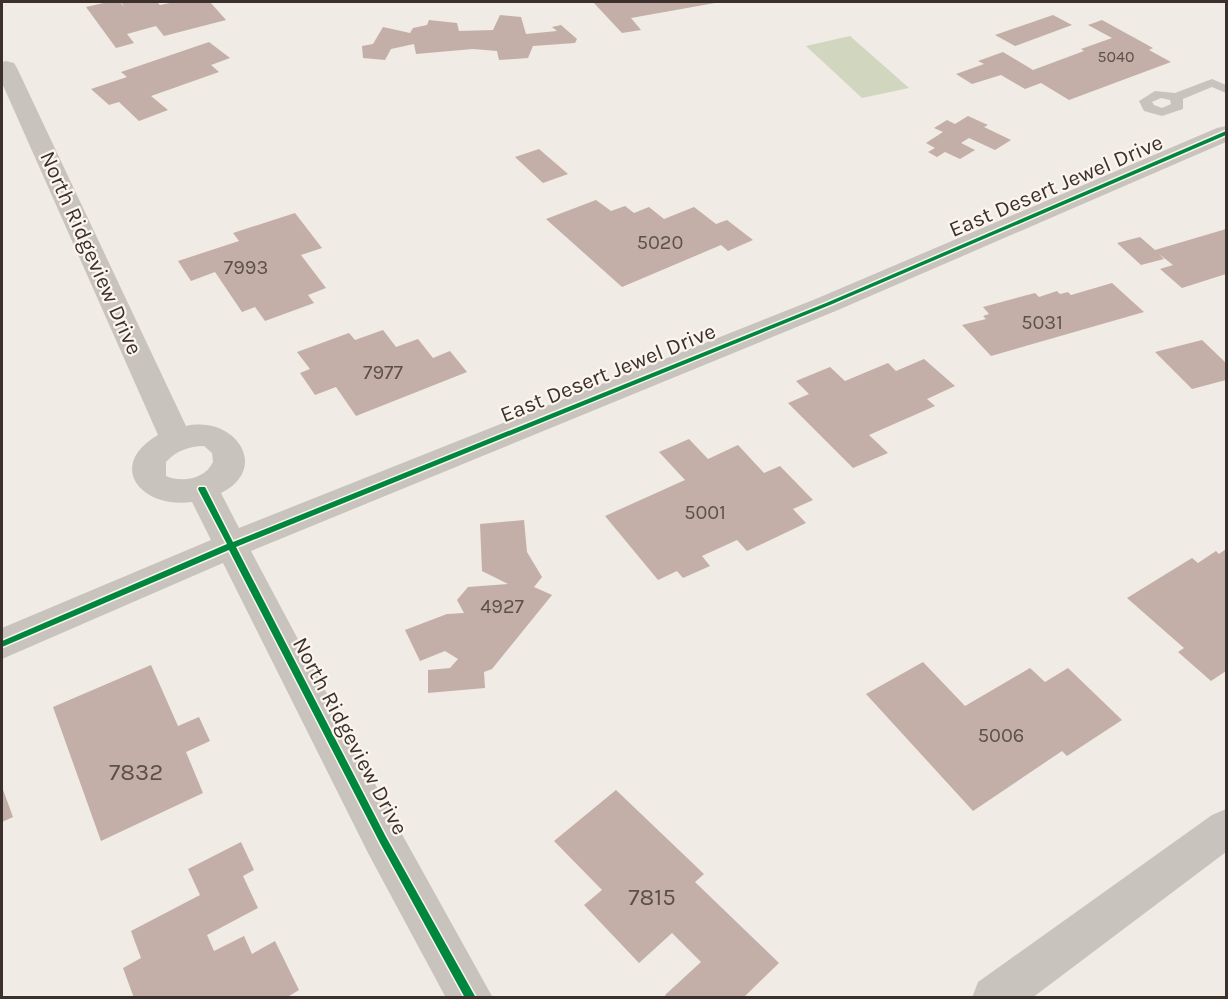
<svg xmlns="http://www.w3.org/2000/svg" width="1228" height="999" font-family="Karla,sans-serif">
  <rect width="100%" height="100%" fill="#f0ebe5"/>
  <polygon fill="#d1d6bf" points="850,36 909,88 862,98 806,46"/>
  <g fill="#c3afa7">
    <polygon points="108,2 120,2 125,8 121,2 157,2 160,5 175,2 210,2 226,20 164,36 156,26 127,34 134,43 116,48 86,7"/>
    <polygon points="593,2 715,2 715,3 631,18 641,30 622,33"/>
    <polygon points="500,15 521,17 526,34 557,31 552,27 561,25 577,39 575,43 533,46 528,58 499,60 497,51 473,49 416,54 414,44 391,49 385,60 363,58 362,46 373,44 383,27 410,33 413,28 427,25 429,20 457,23 459,31 493,30"/>
    <polygon points="1053,15 1072,25 1015,46 995,35"/>
    <polygon points="1102,20 1153,48 1149,50 1171,62 1069,100 1041,83 1025,89 1001,75 972,84 956,74 984,64 978,61 1003,52 1033,70 1084,51 1081,49 1112,38 1088,25"/>
    <polygon points="209,42 230,58 211,65 219,72 151,96 168,110 139,121 119,102 109,105 91,89 127,77 121,72"/>
    <polygon points="968,116 988,125 984,127 1011,140 995,150 969,138 961,143 975,150 960,159 945,152 937,157 928,152 935,148 926,143 943,132 934,128 947,120 955,124"/>
    <polygon points="539,149 568,174 543,183 515,157"/>
    <polygon points="596,200 611,211 625,206 634,213 649,207 664,219 694,207 716,224 727,220 753,240 728,251 721,245 622,287 546,219"/>
    <polygon points="295,213 322,248 301,255 326,288 308,295 314,303 265,321 255,307 242,312 215,272 191,281 178,261 239,241 233,233"/>
    <polygon points="1226,229 1226,274 1182,288 1160,269 1173,265 1159,254 1164,259 1141,265 1117,243 1140,237 1155,250"/>
    <polygon points="1112,283 1144,312 991,356 962,325 986,319 983,316 989,314 983,307 1035,293 1039,297 1057,291 1060,294 1068,292 1071,295"/>
    <polygon points="383,330 396,347 418,339 433,358 450,351 467,372 356,416 336,387 315,395 300,373 310,369 297,352 349,333 355,340"/>
    <polygon points="1202,340 1226,363 1226,380 1192,389 1155,352"/>
    <polygon points="924,359 955,386 927,399 935,406 869,435 888,453 853,468 788,403 809,394 796,381 830,367 845,381 888,363 896,371"/>
    <polygon points="689,439 708,459 738,445 764,473 780,466 813,500 793,509 806,523 747,551 737,540 702,556 710,566 683,578 677,571 658,580 605,516 685,480 659,452"/>
    <polygon points="524,520 527,552 542,577 534,587 552,595 492,669 484,672 485,688 428,693 428,670 450,668 458,659 445,651 420,661 405,630 447,614 464,613 457,600 468,587 508,584 482,571 480,524"/>
    <polygon points="1226,549 1226,671 1211,681 1178,652 1184,648 1127,598 1192,558 1198,563 1216,551 1219,554"/>
    <polygon points="923,662 965,706 1030,668 1045,682 1068,668 1122,720 1067,756 1062,751 973,811 866,694"/>
    <polygon points="151,665 178,726 199,717 210,741 186,752 203,793 101,841 53,707"/>
    <polygon points="2,787 13,817 2,822"/>
    <polygon points="616,790 704,874 695,882 779,963 743,998 667,998 665,995 701,962 672,933 639,963 584,905 602,890 554,841"/>
    <polygon points="241,842 254,870 243,876 258,908 207,935 214,951 244,936 252,954 275,941 299,990 286,998 134,998 123,968 141,958 131,931 200,895 188,869"/>
  </g>
  <g fill="none" stroke-linecap="round" stroke-linejoin="round">
    <path fill="#c9c3be" fill-rule="evenodd" d="M 1212,79 L 1226,85 L 1226,93 L 1212,87 L 1183,99 L 1183,109 L 1162,116 L 1144,111 L 1139,101 L 1155,91 L 1175,93 ZM 1161,98 L 1170,100 L 1171,104 L 1162,108 L 1154,105 L 1152,102 Z"/>
    <g fill="#c9c3be" fill-rule="evenodd">
      <path d="M 6,61 L 14,63 L 17,68 L 186,426 C 235,415 271,468 221,493 L 239,528 L 818,298 L 1217,128 L 1226,126 L 1226,142 L 838,310 L 251,551 L 398,827 L 493,998 L 446,998 L 368,853 L 223,563 L 2,659 L 2,628 L 211,540 L 192,502 C 140,509 106,465 158,435 L 2,83 L 2,62 ZM 204,446 L 212,453 L 213,462 C 205,479 182,483 166,476 L 166,462 C 176,451 189,446 204,446 Z"/>
      <polygon points="1226,809 1226,852 1032,998 972,998 978,982 1212,815"/>
    </g>
    <defs>
      <polygon id="cycleway" points="1226,131 1226,135 830,305 236,547 386,837 476,998 465,998 380,843 229,550 2,647 2,641 227,544 198,489 199,487 205,487 233,542 826,303"/>
    </defs>
    <use href="#cycleway" stroke="#fbf5ee" stroke-width="3"/>
    <use href="#cycleway" fill="#00873e" fill-rule="evenodd"/>
  </g>
  <g text-anchor="middle" dominant-baseline="central" stroke-width="4.5" stroke-linejoin="round" paint-order="stroke">
    <g font-size="16" fill="#5d504a">
      <text x="1116" y="56">5040</text>
    </g>
    <g font-size="20" fill="#5d504a">
      <text x="660" y="242">5020</text>
      <text x="246" y="267">7993</text>
      <text x="1042" y="322">5031</text>
      <text x="383" y="372">7977</text>
      <text x="705" y="512">5001</text>
      <text x="502" y="606">4927</text>
      <text x="1001" y="735">5006</text>
    </g>
    <g font-size="22" fill="#3b302b" stroke="#fbf5ee">
      <text transform="translate(1056 186) rotate(-23)">East Desert Jewel Drive</text>
      <text transform="translate(91 253) rotate(66)">North Ridgeview Drive</text>
      <text transform="translate(608 373) rotate(-22)">East Desert Jewel Drive</text>
      <text transform="translate(350 736) rotate(62)">North Ridgeview Drive</text>
    </g>
    <g font-size="24" fill="#5d504a">
      <text x="136" y="772">7832</text>
      <text x="652" y="897">7815</text>
    </g>
  </g>
  <rect width="1228" height="999" fill="none" stroke="#3b302b" stroke-width="6"/>
</svg>
